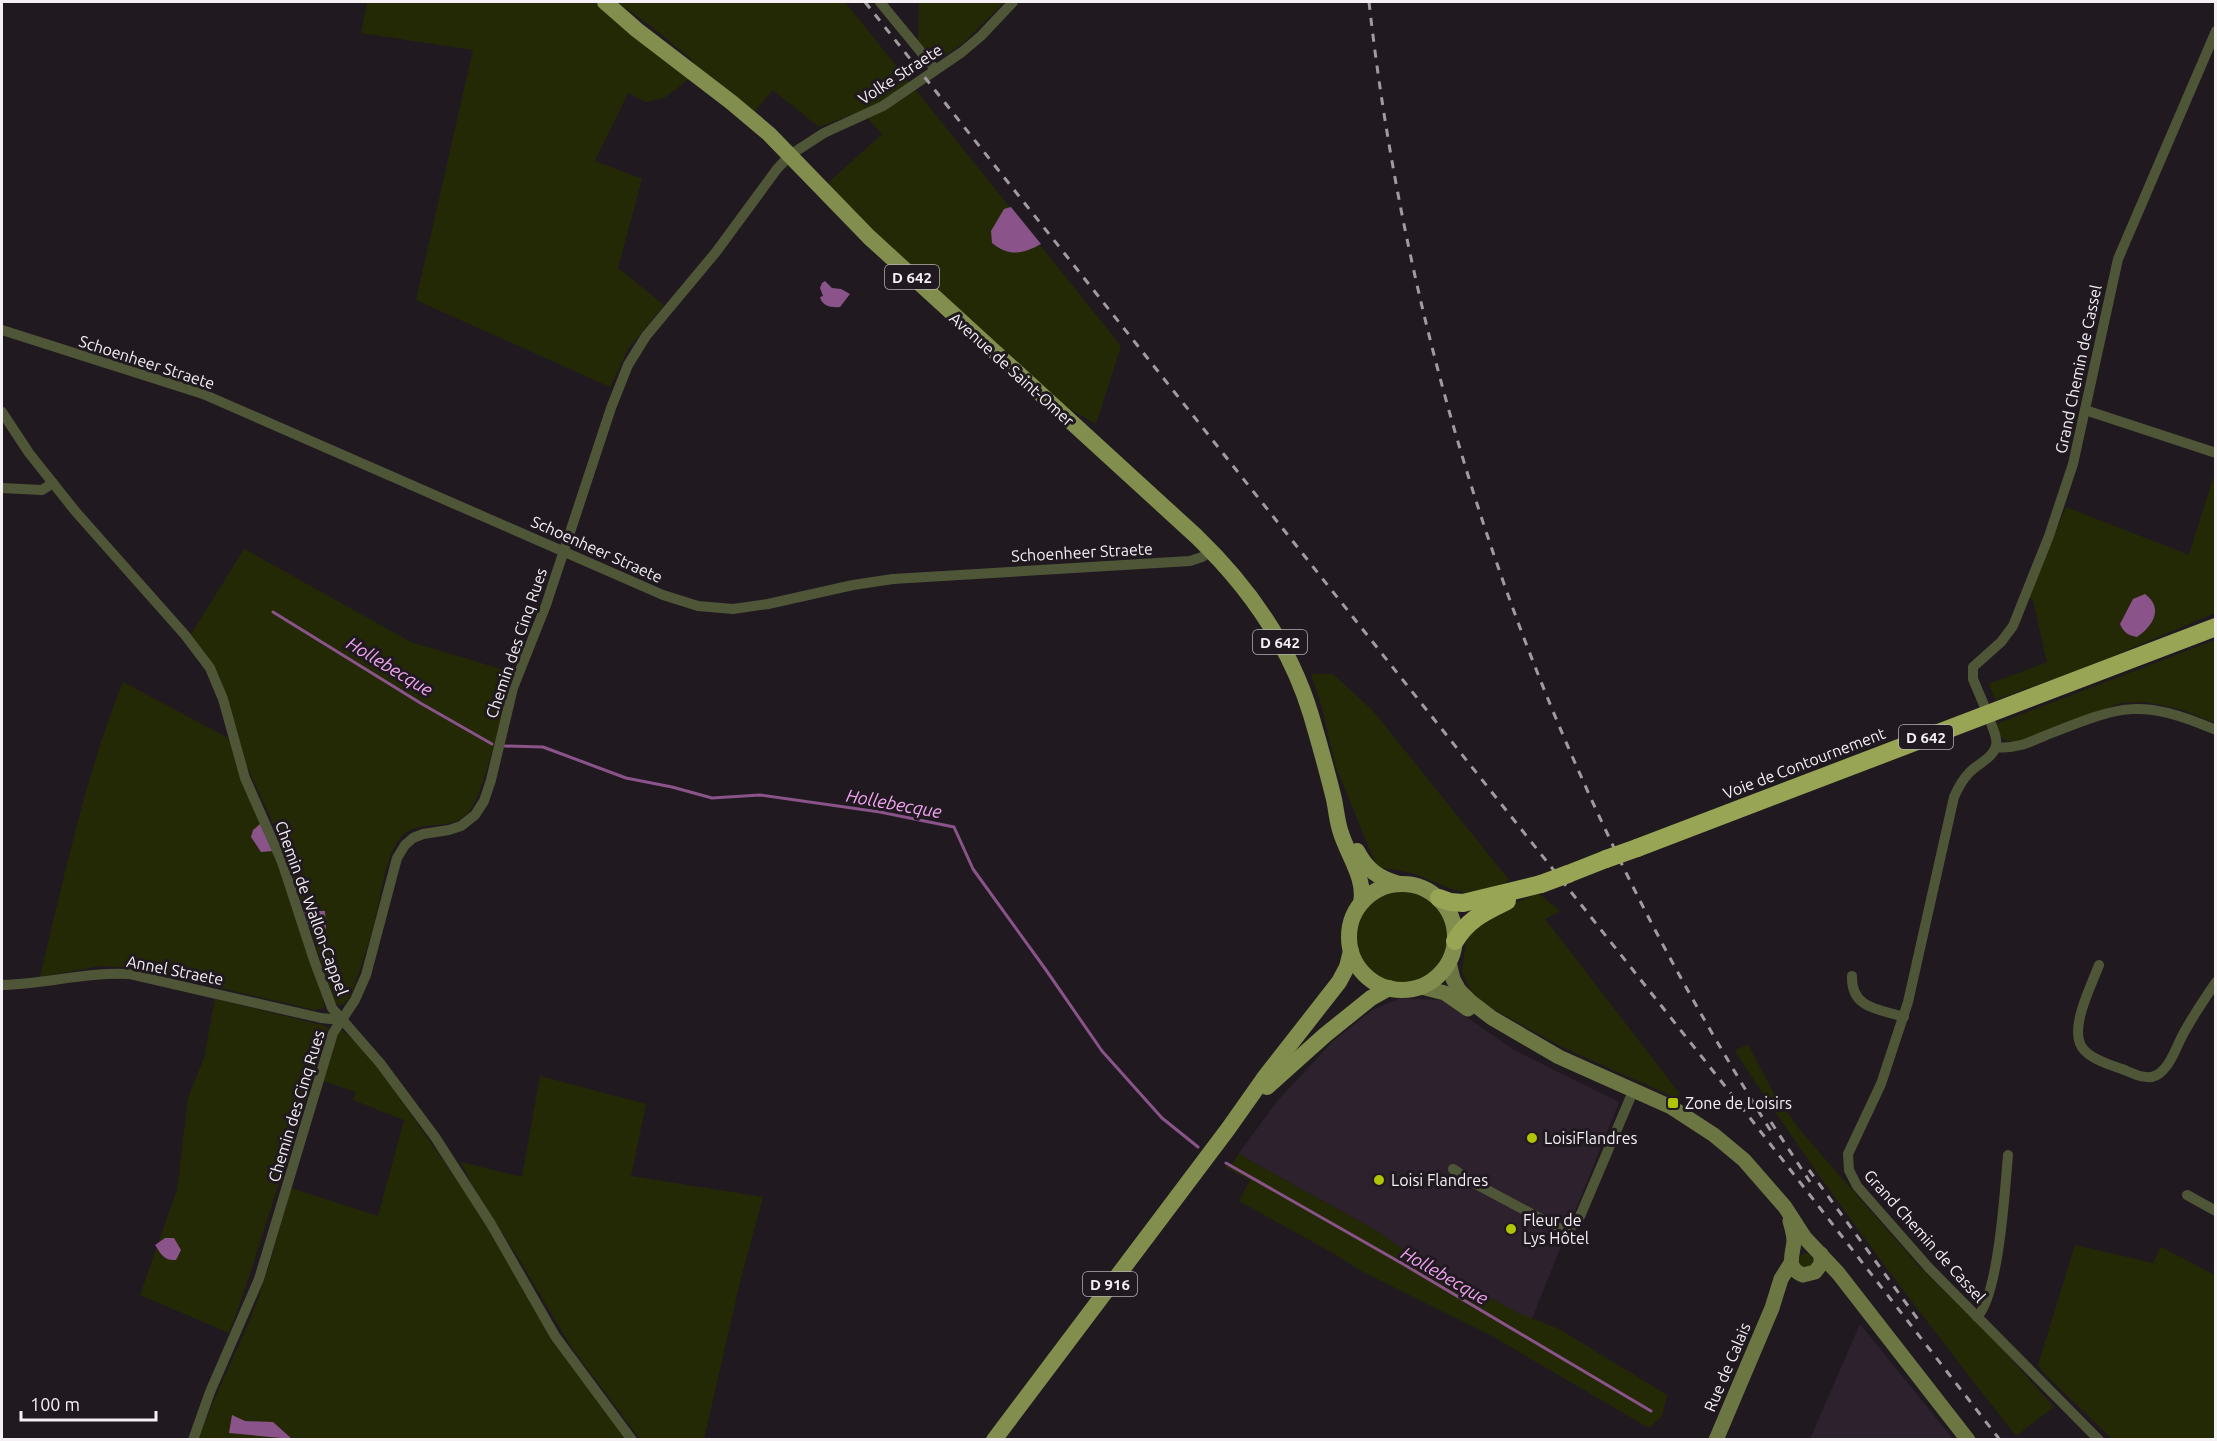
<svg xmlns="http://www.w3.org/2000/svg" width="2217" height="1441" font-family="Ubuntu,sans-serif">
  <rect width="100%" height="100%" fill="#201a20"/>
  <g fill="#2c212c">
    <polygon points="1400,998 1442,1000 1514,1050 1619,1102 1531,1321 1411,1255 1377,1231 1249,1160 1239,1153 1278,1100 1333,1041 1371,1011"/>
    <polygon points="1860,1324 1953,1439 1810,1439"/>
  </g>
  <g fill="#242905">
    <polygon points="367,2 595,2 689,79 664,98 646,102 628,93 595,161 642,179 618,268 664,305 628,349 610,387 416,300 473,50 361,33"/>
    <polygon points="617,2 845,2 1121,346 1096,424 1057,402 865,224 828,183 882,134 861,111 819,127 773,90 754,112 696,67 692,60 651,26"/>
    <polygon points="919,2 1004,2 963,43 938,60 918,43"/>
    <polygon points="2215,472 2215,613 2082,669 1995,700 1989,684 2047,662 2033,600 2029,598 2066,507 2189,555"/>
    <path d="M 244,549 L 411,642 L 514,673 C 503,702 485,798 466,815 C 443,835 413,813 395,846 C 383,868 381,896 375,920 C 370,940 364,958 357,977 C 354,987 351,998 343,1005 L 337,1005 L 333,999 L 281,841 L 246,764 L 222,683 L 217,671 L 190,636 Z"/>
    <path d="M 2215,640 L 2215,723 L 2180,709 L 2146,702 L 2121,703 L 2016,742 C 2003,743 2000,736 1996,724 Z"/>
    <path d="M 1311,674 L 1333,674 L 1373,711 L 1509,880 C 1474,906 1449,887 1415,874 C 1403,870 1390,869 1377,867 L 1336,767 L 1321,704 Z"/>
    <path d="M 123,682 L 228,738 L 241,779 L 276,855 L 323,998 L 324,1008 L 315,1010 L 136,968 L 100,966 L 40,977 C 64,878 85,776 123,682 Z"/>
    <circle cx="1403" cy="937" r="46"/>
    <polygon points="1538,893 1560,911 1545,919 1680,1094 1674,1097 1564,1048 1495,1010 1473,995 1462,972 1467,933 1509,906"/>
    <polygon points="215,999 326,1026 328,1029 248,1280 229,1333 140,1295 177,1190 188,1098 204,1058"/>
    <path d="M 341,1030 C 369,1047 404,1104 424,1133 C 495,1233 562,1337 629,1439 L 198,1440 C 214,1396 236,1355 253,1312 C 269,1272 279,1229 291,1188 L 378,1216 L 404,1120 L 353,1100 L 356,1092 L 323,1081 L 338,1033 Z"/>
    <path d="M 1748,1044 L 1773,1092 L 1799,1129 L 1917,1264 L 1996,1342 L 2054,1407 L 2016,1436 C 1918,1311 1821,1185 1735,1051 Z"/>
    <polygon points="540,1076 646,1104 631,1176 763,1197 740,1282 704,1439 640,1439 572,1348 517,1256 471,1183 461,1162 522,1177"/>
    <polygon points="1239,1153 1249,1160 1377,1231 1411,1255 1518,1313 1559,1329 1667,1395 1662,1416 1649,1428 1492,1336 1363,1272 1331,1252 1239,1201 1250,1180 1225,1167 1234,1162"/>
    <polygon points="2075,1245 2153,1263 2161,1247 2215,1275 2215,1439 2112,1439 2045,1374 2038,1365"/>
    <circle cx="1806" cy="1260" r="7"/>
  </g>
  <g fill="#8a538a">
    <path d="M 1011,207 L 1041,244 C 1023,254 1009,257 992,243 L 991,231 L 1004,209 Z"/>
    <path d="M 825,281 L 832,288 L 841,289 L 850,294 L 840,307 C 831,308 822,306 820,297 L 823,296 L 820,288 L 822,283 Z"/>
    <path d="M 2145,594 C 2164,608 2153,626 2137,637 C 2128,635 2124,633 2120,624 L 2133,599 Z"/>
    <polygon points="260,824 273,851 261,852 251,837 253,830"/>
    <polygon points="304,911 325,911 326,929 309,927"/>
    <path d="M 165,1238 L 174,1238 L 181,1250 L 176,1260 C 164,1261 161,1254 155,1245 Z"/>
    <polygon points="232,1415 245,1421 273,1422 292,1439 229,1433"/>
  </g>
  <g fill="none" stroke-linecap="round" stroke-linejoin="round">
    <g stroke="#8a538a" stroke-width="3">
      <polyline points="273,612 422,704 492,744"/>
      <polyline points="505,746 543,747 626,778 672,787 712,798 760,795 880,812 954,827 973,869 1046,970 1102,1051 1162,1118 1198,1147"/>
      <polyline points="1226,1163 1403,1264 1651,1411"/>
    </g>
    <g stroke="#4f5537" stroke-width="10">
      <polyline points="880,2 935,69"/>
      <polyline points="2,330 203,394 663,595 698,606 733,609 768,604 853,585 893,579 1190,561 1202,557 1211,551"/>
      <polyline points="2085,410 2216,453"/>
      <polyline points="2,412 29,453 76,512 185,635 210,668 223,699 245,778 282,862 314,960 332,1008 380,1063 435,1137 491,1224 555,1336 632,1440"/>
      <polyline points="2,488 42,490 53,483"/>
      <polyline points="1984,705 1973,679 1973,667 2001,642 2013,626 2049,536 2073,464 2118,259 2216,31"/>
      <path d="M 1991,723 C 1993,730 1998,738 1996,746 C 1993,758 1977,764 1969,773 C 1962,780 1958,788 1954,797 L 1908,1002 L 1881,1084 L 1848,1154 L 1849,1170 L 1857,1186 L 1929,1268 L 2099,1440"/>
      <path d="M 1996,747 C 2015,750 2032,741 2049,734 C 2122,705 2141,698 2216,730"/>
      <path d="M 2099,965 C 2091,987 2066,1033 2085,1051 C 2094,1060 2110,1065 2122,1069 C 2132,1073 2146,1081 2157,1075 C 2172,1066 2177,1043 2186,1029 C 2195,1013 2205,998 2216,982"/>
      <path d="M 1852,976 C 1851,1009 1879,1009 1904,1017"/>
      <path d="M 2,985 C 44,984 86,972 129,974 L 321,1018 L 341,1020"/>
      <polyline points="1453,1169 1474,1183 1558,1228 1569,1229 1578,1221 1634,1089"/>
      <polyline points="2187,1195 2216,1211"/>
      <path d="M 1977,1317 C 1999,1295 2005,1188 2008,1155"/>
      <polyline points="193,1440 210,1392 259,1279 333,1033 355,1000 366,975 397,858 405,845 413,838 423,834 449,830 461,826 475,815 484,801 491,780 513,688 546,605 611,408 628,365 646,336 716,252 777,169 790,155 824,133 883,106 962,52 981,36 1013,2"/>
    </g>
    <g stroke="#6c7643" stroke-width="15">
      <polyline points="1449,962 1453,979 1459,990 1471,1002 1492,1018 1559,1057 1671,1107 1714,1135 1744,1160 1785,1207 1805,1238 1838,1273 1968,1440"/>
      <polyline points="1421,987 1445,993 1468,1009"/>
      <path d="M 1790,1221 C 1792,1228 1794,1234 1794,1241 C 1793,1255 1785,1268 1803,1275 L 1815,1272 L 1821,1264 L 1821,1254"/>
      <polyline points="1716,1440 1772,1308 1781,1279 1791,1263"/>
    </g>
    <g stroke="#828e4d" stroke-width="16">
      <path d="M 605,2 L 637,30 L 731,102 L 769,134 L 869,237 L 1196,536 C 1248,586 1290,645 1311,715 C 1319,742 1327,771 1334,799 C 1336,809 1337,820 1340,830 C 1347,855 1366,877 1361,903"/>
      <path d="M 1357,851 C 1367,870 1378,878 1399,884"/>
      <circle cx="1402" cy="937" r="53"/>
      <polyline points="1267,1087 1325,1035 1371,998 1389,988"/>
      <polyline points="994,1440 1228,1129 1264,1078 1339,982 1347,967 1351,951"/>
    </g>
    <g stroke="#97a554" stroke-width="18">
      <polyline points="1637,848 2216,627"/>
      <polyline points="1568,874 1606,859"/>
      <polyline points="1439,898 1450,902 1463,903 1541,884"/>
      <path d="M 1455,941 C 1468,919 1485,912 1507,901"/>
    </g>
    <g stroke="#9f9b9f" stroke-width="3" stroke-dasharray="8 8" stroke-linecap="butt">
      <polyline points="865,2 1740,1105 2000,1440"/>
      <path d="M 1369,2 C 1401,289 1484,574 1608,835 C 1656,938 1712,1036 1772,1133"/>
      <polyline points="1771,1122 1810,1182"/>
      <polyline points="1809,1170 1922,1325"/>
    </g>
    <g stroke="#97a554" stroke-width="18">
      <polyline points="1606,859 1637,848"/>
      <polyline points="1541,884 1568,874"/>
    </g>
  </g>
  <g fill="#afc505" stroke="#201a20" stroke-width="2">
    <rect x="1667" y="1097" width="12" height="12" rx="3"/>
    <circle cx="1532" cy="1138" r="6"/>
    <circle cx="1379" cy="1180" r="6"/>
    <circle cx="1511" cy="1229" r="6"/>
  </g>
  <g text-anchor="middle" dominant-baseline="central" stroke-width="6" stroke-linejoin="round" paint-order="stroke">
    <g fill="#201a20" stroke="#b4b0b4" stroke-width="1.5">
      <rect x="885" y="265" width="54" height="24" rx="4.5"/>
      <rect x="1253" y="630" width="54" height="24" rx="4.5"/>
      <rect x="1899" y="725" width="54" height="24" rx="4.5"/>
      <rect x="1083" y="1272" width="54" height="24" rx="4.5"/>
    </g>
    <g font-size="15" font-weight="bold" fill="#f4f0f4">
      <text x="912" y="277">D 642</text>
      <text x="1280" y="642">D 642</text>
      <text x="1926" y="737">D 642</text>
      <text x="1110" y="1284">D 916</text>
    </g>
    <g font-size="16" fill="#f4f0f4" stroke="#201a20">
      <text transform="translate(900 74) rotate(-33)">Volke Straete</text>
      <text transform="translate(147 362) rotate(18)">Schoenheer Straete</text>
      <text transform="translate(1012 369) rotate(42)">Avenue de Saint-Omer</text>
      <text transform="translate(2078 369) rotate(-78)">Grand Chemin de Cassel</text>
      <text transform="translate(597 549) rotate(24)">Schoenheer Straete</text>
      <text transform="translate(1082 552) rotate(-3)">Schoenheer Straete</text>
      <text transform="translate(516 643) rotate(-71)">Chemin des Cinq Rues</text>
      <text transform="translate(1804 763) rotate(-21)">Voie de Contournement</text>
      <text transform="translate(312 908) rotate(70)">Chemin de Wallon-Cappel</text>
      <text transform="translate(175 970) rotate(11)">Annel Straete</text>
      <text transform="translate(296 1106) rotate(-73)">Chemin des Cinq Rues</text>
      <text transform="translate(1925 1236) rotate(48)">Grand Chemin de Cassel</text>
      <text transform="translate(1727 1367) rotate(-67)">Rue de Calais</text>
    </g>
    <g font-size="16" fill="#f4f0f4" stroke="#201a20" text-anchor="start">
      <text x="1685" y="1103">Zone de Loisirs</text>
      <text x="1544" y="1138">LoisiFlandres</text>
      <text x="1391" y="1180">Loisi Flandres</text>
      <text x="1523" y="1220">Fleur de<tspan x="1523" dy="18">Lys Hôtel</tspan></text>
    </g>
    <g font-size="18" font-style="italic" fill="#f2a3f1" stroke="#201a20">
      <text transform="translate(390 666) rotate(31)">Hollebecque</text>
      <text transform="translate(894 803) rotate(10)">Hollebecque</text>
      <text transform="translate(1445 1275) rotate(30)">Hollebecque</text>
    </g>
  </g>
  <rect width="2217" height="1441" fill="none" stroke="#f4f0f4" stroke-width="6"/>
  <path d="M21 1411v9h135v-9" fill="none" stroke="#f4f0f4" stroke-width="3"/>
  <text x="30" y="1411" font-size="18" fill="#f4f0f4" stroke="#201a20" stroke-width="4.5" paint-order="stroke">100 m</text>
</svg>
